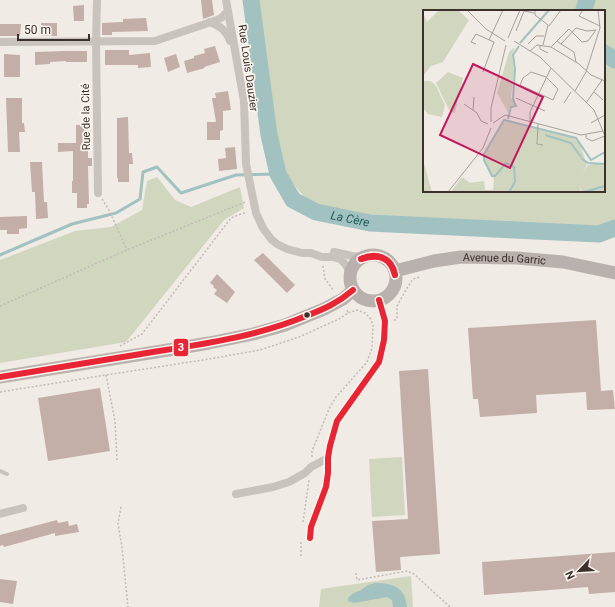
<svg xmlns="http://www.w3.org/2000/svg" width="615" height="607" font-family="Roboto,sans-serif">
  <rect width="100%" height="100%" fill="#f0ebe5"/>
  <g fill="#d1d6bf" fill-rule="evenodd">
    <path d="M 254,0 L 615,0 L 615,225 L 599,232 L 382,219 L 316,210 L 281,170 L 269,106 ZM 424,11 L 604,11 L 604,191 L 424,191 Z"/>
    <polygon points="157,177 175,200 191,207 240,187 244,208 224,220 126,342 0,363 0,260 75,231 111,227 142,210 147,181"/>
    <polygon points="402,457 405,515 372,517 369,459"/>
    <polygon points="411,576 413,607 319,607 321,589"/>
  </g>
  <path fill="#a1c2c1" d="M 375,583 C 393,583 405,587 407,607 L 393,607 L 392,600 L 387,597 L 354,603 L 348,601 L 348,598 L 352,594 L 361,590 L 368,585 Z"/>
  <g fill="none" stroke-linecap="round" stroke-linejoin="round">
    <polyline stroke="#a1c2c1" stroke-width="3" points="0,255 72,224 116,213 140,199 143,172 157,167 181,193 236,175 278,174"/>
    <g stroke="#a1c2c1" stroke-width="17">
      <path id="s1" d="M 251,0 L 269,135 L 278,174 L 293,200 L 316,212 L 370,223 L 599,234 L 615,228"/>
      <polyline points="584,11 584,9 587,0"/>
      <polyline points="604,53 615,60"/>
    </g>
  </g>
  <g fill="#c3afa7">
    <polygon points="201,0 212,0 214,15 203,19"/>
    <polygon points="84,5 84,21 74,21 73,6"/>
    <polygon points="146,18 148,31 112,32 112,35 102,35 102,23 123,22 123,19"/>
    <rect x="41" y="23" width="16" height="13"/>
    <polygon points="0,24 21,24 20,36 0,36"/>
    <polygon points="215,46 220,62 204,67 205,68 187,73 184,61 194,58 194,56 205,53 204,49"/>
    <polygon points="105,50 129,50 129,55 150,53 151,67 138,68 138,65 105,65"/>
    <polygon points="65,51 87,51 87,62 66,62 66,61 50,62 50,64 35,65 35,52"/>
    <polygon points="4,54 20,55 20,77 4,77"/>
    <polygon points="176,54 180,67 168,72 164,58"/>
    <polygon points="228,91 231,110 223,111 223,130 220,131 220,140 207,140 207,122 216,122 212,98 216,98 215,93"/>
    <polygon points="6,98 22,98 22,123 24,123 25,132 19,132 20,152 8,152"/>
    <polygon points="128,117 129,153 132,153 133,164 129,164 129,182 118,182 118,178 117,178 117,118"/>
    <polygon points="88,124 88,158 92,158 92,166 88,166 89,204 87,204 87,208 77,208 77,193 72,193 72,181 73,181 73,151 58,152 58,143 76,143 76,125"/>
    <polygon points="235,147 237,169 219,171 218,159 226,158 225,148"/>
    <polygon points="30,162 42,162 44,202 47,202 48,218 36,219 35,192 32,192"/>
    <polygon points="27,216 27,228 19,229 19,234 7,234 7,230 0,230 0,217"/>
    <polygon points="263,253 295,285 287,293 254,260"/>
    <polygon points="217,274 235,292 227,303 214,294 217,290 213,287 214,286 210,283"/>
    <polygon points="596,320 601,391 613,390 615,409 587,410 586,392 536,395 537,413 480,417 478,399 473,399 468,328"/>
    <polygon points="428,369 440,554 400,557 401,570 376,572 372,521 408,519 399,371"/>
    <polygon points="100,388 110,451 48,461 38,398"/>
    <polygon points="57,520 58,523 68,521 69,526 77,524 79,532 55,536 55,533 4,547 3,545 0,546 0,535"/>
    <polygon points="615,552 615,592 589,594 588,587 484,595 482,562"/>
    <polygon points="0,579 17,581 13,604 0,602"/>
  </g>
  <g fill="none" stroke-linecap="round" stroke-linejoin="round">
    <g stroke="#c2bbb6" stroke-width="1.5" stroke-dasharray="2 2" stroke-linecap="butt">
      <polyline points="102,199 109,210 127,250"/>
      <polyline points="323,266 325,279 334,291"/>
      <polyline points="0,306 127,250 245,202"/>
      <polyline points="394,320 396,320 397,317 397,306 407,288 413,279 420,277"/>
      <polyline points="120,346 142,334 231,218 233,217 247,212"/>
      <polyline points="106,375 115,421 117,460"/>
      <polyline points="0,392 106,375 203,360 260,350 299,337 339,319 348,313 347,310"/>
      <polyline points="312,457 312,451 329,409 336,397 367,362 372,348 373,325 370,318 365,313 357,310 348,313"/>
      <polyline points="121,507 118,524 122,547 128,607"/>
      <polyline points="303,522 309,480"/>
      <polyline points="301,556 301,540"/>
      <polyline points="356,573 357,580 407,571 414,574 450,607"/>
    </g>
    <polyline stroke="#c9c3be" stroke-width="4" points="0,471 7,474"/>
    <g stroke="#c9c3be" stroke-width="8">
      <polyline points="97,0 96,42 98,193"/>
      <polyline points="226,0 244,101 246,164 256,213 263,228 271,239 277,244 287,249 302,253 311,253 322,257 333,257 340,259 346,265 351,274"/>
      <path d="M 210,22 C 221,27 226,30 230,41"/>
      <polyline points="0,42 155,41 217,20 221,18 228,11"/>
      <polyline points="334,252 352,256 364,257"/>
      <polyline points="236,494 273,487 289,482 305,473 311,467 328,458"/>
      <polyline points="0,514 23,508"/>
      <polyline points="310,538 311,527 326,487 328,473 328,458 330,446 337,421 362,387 379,362 384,340 385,321 379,300"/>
    </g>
    <g stroke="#b8b1ad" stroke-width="13">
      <circle cx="373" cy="278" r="23"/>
      <path id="s2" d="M 395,271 L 434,261 L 461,257 L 517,258 L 563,262 L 615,273"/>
      <polyline points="0,377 168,350 209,343 253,334 285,325 324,309 343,299 353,290"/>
    </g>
    <defs>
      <g id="bus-1">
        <path d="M 361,259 C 376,252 392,257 395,275"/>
        <path d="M 361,259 C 378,254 390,256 395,275"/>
        <path d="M 0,377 C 47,369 94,362 141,354 C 196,345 253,338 306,316 C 324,309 338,303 353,290"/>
        <polyline points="310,538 311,527 326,487 328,473 328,458 330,446 337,421 379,362 384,340 385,321 379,300"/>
      </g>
    </defs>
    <use href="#bus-1" stroke="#fbf5ee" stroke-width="9"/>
    <use href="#bus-1" stroke="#e82534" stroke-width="6"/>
  </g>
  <circle fill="#3b302b" stroke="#fbf5ee" stroke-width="1.5" cx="307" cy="315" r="3.5"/>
  <g text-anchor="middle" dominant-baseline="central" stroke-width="3.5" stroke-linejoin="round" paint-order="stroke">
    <g font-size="11" fill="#3b302b" stroke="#fbf5ee">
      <text transform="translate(248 68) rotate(82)">Rue Louis Dauzier</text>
      <text transform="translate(86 117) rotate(-91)">Rue de la Cité</text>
      <text stroke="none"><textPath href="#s2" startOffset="111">Avenue du Garric</textPath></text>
    </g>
    <g font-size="12" font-style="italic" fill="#1f5a5e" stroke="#fbf5ee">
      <text stroke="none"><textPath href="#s1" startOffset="267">La Cère</textPath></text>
    </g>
  </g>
  <g transform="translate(423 10)">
    <rect width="182" height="182" fill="#f0ebe5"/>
    <path d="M 16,0 L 35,0 L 46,10 L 20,52 L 8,56 L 0,66 L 0,3 L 4,12 ZM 92,37 L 89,45 L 91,62 L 88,87 L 92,95 L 86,98 L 86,104 L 74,83 L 86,42 ZM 25,62 L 40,68 L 32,103 L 27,102 L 13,73 ZM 1,71 L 8,71 L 13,76 L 22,95 L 19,107 L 5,104 L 0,98 ZM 86,110 L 151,128 L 157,134 L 164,155 L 159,165 L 165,155 L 177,153 L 181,156 L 182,182 L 159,182 L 156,174 L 158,182 L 28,182 L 39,167 L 47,173 L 61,171 L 62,180 L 70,180 L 71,170 L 61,150 L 61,144 L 79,112 ZM 0,150 L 9,182 L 0,182 Z" fill="#d1d6bf"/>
    <path fill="none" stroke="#a1c2c1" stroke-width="2" d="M 97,33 L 126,0M 85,109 L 88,97 L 93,96 L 90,89 L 92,59 L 90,45 L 96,36M 122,125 L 148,133 L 158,147M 158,148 L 165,153 L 182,154M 86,182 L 92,172 L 91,157 L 83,153 L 72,166 L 69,166 L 61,150 L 61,144 L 81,110 L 153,128 L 168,150 L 182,142M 161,182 L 182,176"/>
    <path fill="none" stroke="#a8a09b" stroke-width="1" d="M 44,0 L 63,19 L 82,31M 112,0 L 112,5 L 125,15 L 120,35M 160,0 L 156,6 L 177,16M 126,16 L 138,0M 93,21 L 101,1 L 111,3M 85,28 L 97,0M 66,30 L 80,0M 91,31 L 117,47 L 171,100 L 182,126M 134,31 L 138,34 L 153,18 L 164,21 L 173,20M 53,34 L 48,32 L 53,24 L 71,32 L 60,62M 105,34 L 113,26 L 121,26M 138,34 L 151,42 L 153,52M 117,35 L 117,39 L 125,43M 128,37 L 146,19 L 159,32 L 165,31 L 173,20M 107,41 L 114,35 L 128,37 L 156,54 L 168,65 L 182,71M 108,62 L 123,67 L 135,79 L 130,90 L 97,75 L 100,68 ZM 152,81 L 163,62 L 177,18 L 175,0M 171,82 L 180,90M 93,88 L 122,101M 141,93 L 148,82M 163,93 L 179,70M 41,94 L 54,103 L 58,111 L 65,114M 50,100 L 51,87M 68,112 L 68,98 L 83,35M 70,113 L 82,105 L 158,125 L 180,121M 107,113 L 107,102 L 128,58M 168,113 L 182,105M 115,114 L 114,134 L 120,135M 163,125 L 163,128 L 169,131 L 182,126M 25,182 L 60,138 L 68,118"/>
    <path fill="#c2185b" fill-opacity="0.15" stroke="#c2185b" stroke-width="2" d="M 50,54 L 120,87 L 87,158 L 17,125 Z"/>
    <rect width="182" height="182" fill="none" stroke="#3b302b" stroke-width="2"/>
  </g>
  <rect stroke="#fbf5ee" stroke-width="1.5" x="173" y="338" width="16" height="19" rx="4" fill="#e82534"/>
  <g font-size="11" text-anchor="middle" font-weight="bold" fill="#fff">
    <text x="181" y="351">3</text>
  </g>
  <g transform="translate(579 571) rotate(245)" stroke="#fbf5ee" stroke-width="3" paint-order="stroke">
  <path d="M0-3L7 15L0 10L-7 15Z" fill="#3b302b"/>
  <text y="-6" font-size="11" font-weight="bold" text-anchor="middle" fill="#3b302b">N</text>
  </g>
  <path d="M18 34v6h71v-6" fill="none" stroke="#3b302b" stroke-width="2"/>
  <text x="24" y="34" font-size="12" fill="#3b302b" stroke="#fbf5ee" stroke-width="3" paint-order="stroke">50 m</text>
</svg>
